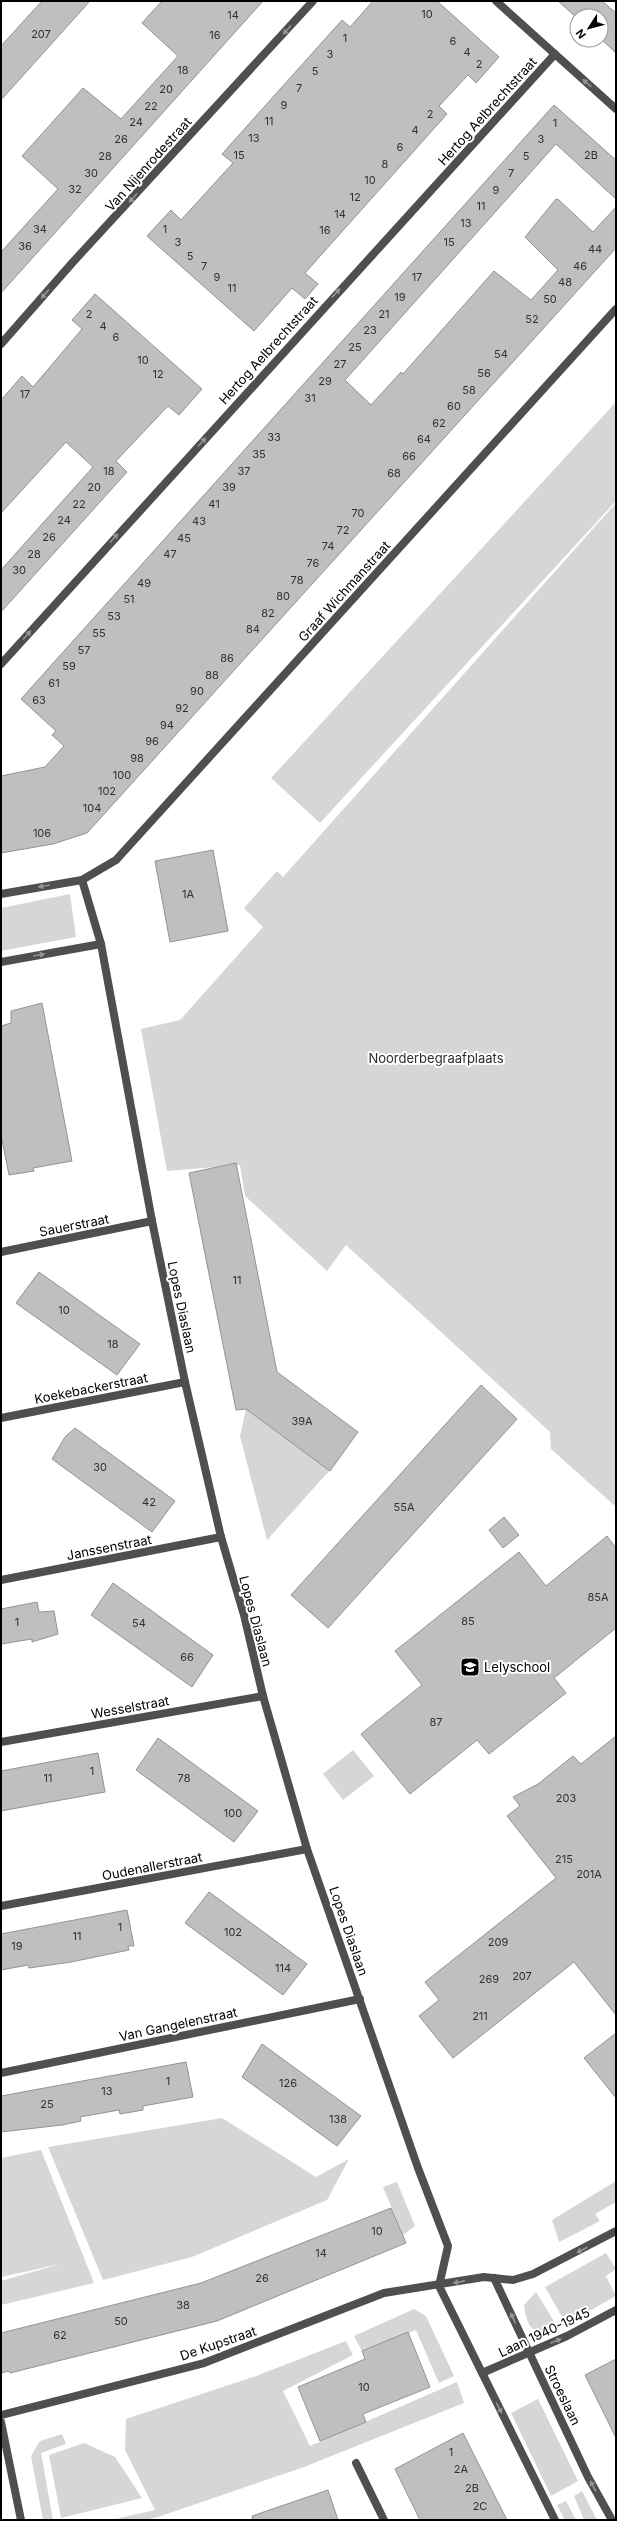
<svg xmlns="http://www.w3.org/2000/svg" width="617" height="2521" font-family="Inter,sans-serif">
  <rect width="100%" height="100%" fill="#fff"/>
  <g fill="#d6d6d6">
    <polygon points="616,402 616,501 320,823 271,778"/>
    <polygon points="616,503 616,1507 551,1449 550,1432 346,1245 327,1271 245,1196 240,1165 167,1171 141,1029 180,1020 263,927 244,908 277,871 283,877"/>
    <polygon points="70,894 76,937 1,951 1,908"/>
    <polygon points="246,1409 330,1470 267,1540 240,1436"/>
    <polygon points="353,1750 374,1776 343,1800 323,1774"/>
    <polygon points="222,2118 316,2177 349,2159 327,2200 192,2257 103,2280 48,2147"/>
    <polygon points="41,2150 94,2283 1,2305 1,2281 60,2264 1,2277 1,2158"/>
    <polygon points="616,2181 616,2202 595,2214 600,2221 559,2242 552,2220"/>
    <polygon points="397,2182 415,2226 403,2235 383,2187"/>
    <polygon points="606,2253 616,2269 606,2276 616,2296 566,2324 545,2287"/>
    <path d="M 536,2292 L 557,2326 C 533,2338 527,2328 524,2305 Z"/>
    <polygon points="414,2309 426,2316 454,2376 439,2383 416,2330 362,2351 354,2336"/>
    <polygon points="346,2341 353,2355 283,2391 310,2446 457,2382 464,2403 304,2467 158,2517 144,2520 111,2520 155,2510 125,2450 126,2419 256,2376"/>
    <polygon points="538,2399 578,2481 551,2496 511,2413"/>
    <polygon points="62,2434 66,2444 41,2453 53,2520 43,2520 31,2456 40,2441"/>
    <polygon points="84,2443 115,2457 142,2498 61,2518 49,2455"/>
    <polygon points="582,2491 597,2520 584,2520 574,2496"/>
    <polygon points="566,2501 576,2520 565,2520 557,2505"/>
  </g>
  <g fill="#bfbfbf" stroke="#939393">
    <polygon points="42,1 90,1 1,100 1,46"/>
    <polygon points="162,1 263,1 1,293 1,252 58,189 22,156 83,88 121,119 178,56 142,23"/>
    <polygon points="373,1 437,1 499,57 476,83 468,75 439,106 447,114 305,273 318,284 305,299 292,288 254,331 147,236 171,210 181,220 233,163 222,154 342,20 350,27"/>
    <polygon points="558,1 602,1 616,13 616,53 601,39 601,16 577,16 577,18"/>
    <polygon points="554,105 616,160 616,199 556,144 345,380 371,405 401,372 403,374 494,271 531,300 558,270 525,237 556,199 559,200 593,232 616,207 616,248 87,833 53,844 1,853 1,776 45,767 64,746 52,735 56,731 21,699"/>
    <polygon points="95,294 202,389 179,415 168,406 116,461 127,472 1,612 1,570 93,467 66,442 1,513 1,400 22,376 33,387 82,329 72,320"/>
    <polygon points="213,850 228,931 170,942 155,861"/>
    <polygon points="42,1003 72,1161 33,1168 34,1171 9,1175 1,1135 1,1026 11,1023 11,1011"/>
    <polygon points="236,1163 277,1372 358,1432 330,1471 246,1409 236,1410 189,1173"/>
    <polygon points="39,1272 140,1344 117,1375 16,1303"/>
    <polygon points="481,1385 517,1419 328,1628 291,1595"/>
    <polygon points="75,1428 175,1501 152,1532 52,1459 65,1437"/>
    <polygon points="504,1517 519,1535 503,1548 489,1530"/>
    <polygon points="607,1536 616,1548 616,1628 554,1678 566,1693 489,1754 477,1740 410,1794 361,1734 422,1685 395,1651 519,1552 546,1586"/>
    <polygon points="113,1583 213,1655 192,1687 91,1615"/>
    <polygon points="37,1602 39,1612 54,1611 58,1634 32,1642 32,1639 1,1644 1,1609"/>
    <polygon points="616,1736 616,2015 574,1962 453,2058 419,2016 439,2000 425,1982 556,1878 507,1816 520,1806 513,1797 538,1784 573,1756 581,1764"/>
    <polygon points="158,1738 258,1811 234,1842 136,1770"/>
    <polygon points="98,1753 105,1792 1,1811 1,1771"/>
    <polygon points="209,1892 307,1964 283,1995 185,1923"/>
    <polygon points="127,1910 134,1946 128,1946 129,1950 71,1962 29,1968 28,1965 1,1970 1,1934"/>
    <polygon points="616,2033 616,2098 584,2058"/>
    <polygon points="262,2044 361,2116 337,2146 242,2077"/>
    <polygon points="186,2062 193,2097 143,2106 143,2110 120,2114 119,2110 80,2117 81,2121 62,2125 1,2132 1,2096"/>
    <polygon points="391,2208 406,2243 217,2321 10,2373 9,2371 1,2373 1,2333 201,2283"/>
    <polygon points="408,2332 430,2387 363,2414 366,2422 320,2441 298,2387 365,2359 362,2351"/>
    <polygon points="616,2359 616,2438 585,2375"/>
    <polygon points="463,2433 473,2453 507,2520 420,2520 395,2469"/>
    <polygon points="328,2490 338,2520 253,2520 252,2516"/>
  </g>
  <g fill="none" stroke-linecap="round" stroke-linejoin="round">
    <g stroke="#4f4f4f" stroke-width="8">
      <polyline points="496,1 616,109"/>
      <polyline points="1,344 73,262 313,1"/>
      <polyline points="1,664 555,54"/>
      <polyline points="82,880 101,944 152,1221 185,1382 221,1537 244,1615 263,1696 307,1849 418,2168 448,2246 439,2286 555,2520"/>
      <polyline points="1,894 82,880 116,860 616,309"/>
      <polyline points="1,962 101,944"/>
      <polyline points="1,1252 152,1221"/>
      <polyline points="1,1418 185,1382"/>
      <polyline points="1,1580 221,1537"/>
      <polyline points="1,1742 263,1696"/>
      <polyline points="1,1906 307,1849"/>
      <polyline points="1,2073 360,1999"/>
      <polyline points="494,2278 588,2477 612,2520"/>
      <polyline points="482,2373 567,2336 616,2310"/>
      <polyline points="1,2422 21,2520"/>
      <polyline points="356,2463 384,2520"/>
    </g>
    <polyline stroke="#4f4f4f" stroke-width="8" points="1,2415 204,2363 384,2293 484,2277 513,2280 533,2274 616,2231"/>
  </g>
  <defs><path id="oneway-solid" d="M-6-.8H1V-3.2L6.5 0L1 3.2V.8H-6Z"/></defs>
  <g fill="#959595">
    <use href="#oneway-solid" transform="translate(287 30) rotate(132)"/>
    <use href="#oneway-solid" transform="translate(587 83) rotate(-138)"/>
    <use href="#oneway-solid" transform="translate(133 198) rotate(132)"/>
    <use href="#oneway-solid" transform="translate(336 293) rotate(-48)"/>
    <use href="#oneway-solid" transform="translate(45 294) rotate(131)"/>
    <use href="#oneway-solid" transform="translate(202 442) rotate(-48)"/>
    <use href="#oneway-solid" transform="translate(114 538) rotate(-48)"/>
    <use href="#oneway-solid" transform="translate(27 635) rotate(-48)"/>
    <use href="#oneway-solid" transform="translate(44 886) rotate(170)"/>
    <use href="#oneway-solid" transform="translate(39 955) rotate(-10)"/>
    <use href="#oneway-solid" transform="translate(582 2250) rotate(153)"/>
    <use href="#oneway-solid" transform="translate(459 2282) rotate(169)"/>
    <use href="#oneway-solid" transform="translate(513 2318) rotate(-115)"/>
    <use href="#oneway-solid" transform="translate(556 2341) rotate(-23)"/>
    <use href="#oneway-solid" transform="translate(499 2408) rotate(62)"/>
    <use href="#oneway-solid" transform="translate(593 2486) rotate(-119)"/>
  </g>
  <defs>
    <symbol id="school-square" viewBox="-11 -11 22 22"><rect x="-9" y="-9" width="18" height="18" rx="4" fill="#000" stroke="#fff"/><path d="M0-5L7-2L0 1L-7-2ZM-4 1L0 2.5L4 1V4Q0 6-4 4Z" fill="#fff"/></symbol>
  </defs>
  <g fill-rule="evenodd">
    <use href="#school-square" x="459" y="1656" width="22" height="22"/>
  </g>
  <g text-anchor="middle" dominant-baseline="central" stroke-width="4" stroke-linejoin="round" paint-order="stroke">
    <g font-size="11" fill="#303030">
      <text x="427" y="14">10</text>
      <text x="233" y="15">14</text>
      <text x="41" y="34">207</text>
      <text x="215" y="35">16</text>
      <text x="345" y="38">1</text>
      <text x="453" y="41">6</text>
      <text x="467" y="52">4</text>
      <text x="330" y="54">3</text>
      <text x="479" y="64">2</text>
      <text x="183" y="70">18</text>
      <text x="315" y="71">5</text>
      <text x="299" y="88">7</text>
      <text x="166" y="89">20</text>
      <text x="284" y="105">9</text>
      <text x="151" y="106">22</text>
      <text x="430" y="114">2</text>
      <text x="269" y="121">11</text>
      <text x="136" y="122">24</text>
      <text x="555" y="123">1</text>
      <text x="415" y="130">4</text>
      <text x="254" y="138">13</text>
      <text x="121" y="139">26</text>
      <text x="541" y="139">3</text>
      <text x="400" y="147">6</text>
      <text x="239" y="155">15</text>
      <text x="591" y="155">2B</text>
      <text x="105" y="156">28</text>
      <text x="526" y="156">5</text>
      <text x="385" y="164">8</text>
      <text x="91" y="173">30</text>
      <text x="511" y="173">7</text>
      <text x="370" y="180">10</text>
      <text x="75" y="189">32</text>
      <text x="496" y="190">9</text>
      <text x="355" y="197">12</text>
      <text x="481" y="206">11</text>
      <text x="340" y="214">14</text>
      <text x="466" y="223">13</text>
      <text x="40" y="229">34</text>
      <text x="165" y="229">1</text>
      <text x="325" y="230">16</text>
      <text x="178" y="242">3</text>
      <text x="449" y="242">15</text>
      <text x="25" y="246">36</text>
      <text x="595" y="249">44</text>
      <text x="190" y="256">5</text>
      <text x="204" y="266">7</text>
      <text x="580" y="266">46</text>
      <text x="217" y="277">9</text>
      <text x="417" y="277">17</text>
      <text x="565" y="282">48</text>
      <text x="232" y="288">11</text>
      <text x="400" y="297">19</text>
      <text x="550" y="299">50</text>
      <text x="89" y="314">2</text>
      <text x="384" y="314">21</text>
      <text x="532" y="319">52</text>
      <text x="103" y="326">4</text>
      <text x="370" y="330">23</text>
      <text x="116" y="337">6</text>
      <text x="355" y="347">25</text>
      <text x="501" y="354">54</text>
      <text x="143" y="360">10</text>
      <text x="340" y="364">27</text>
      <text x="484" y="373">56</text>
      <text x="158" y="374">12</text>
      <text x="325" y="381">29</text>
      <text x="469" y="390">58</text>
      <text x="25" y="394">17</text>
      <text x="310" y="398">31</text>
      <text x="454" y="406">60</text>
      <text x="439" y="423">62</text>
      <text x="274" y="437">33</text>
      <text x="424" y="439">64</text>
      <text x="259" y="454">35</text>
      <text x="409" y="456">66</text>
      <text x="109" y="471">18</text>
      <text x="244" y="471">37</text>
      <text x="394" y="473">68</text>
      <text x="94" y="487">20</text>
      <text x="229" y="487">39</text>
      <text x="79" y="504">22</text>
      <text x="214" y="504">41</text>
      <text x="358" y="513">70</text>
      <text x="64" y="520">24</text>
      <text x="199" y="521">43</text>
      <text x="343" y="530">72</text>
      <text x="49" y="537">26</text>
      <text x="184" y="538">45</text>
      <text x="328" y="546">74</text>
      <text x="34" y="554">28</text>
      <text x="170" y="554">47</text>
      <text x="313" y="563">76</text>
      <text x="19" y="570">30</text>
      <text x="297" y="580">78</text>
      <text x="144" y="583">49</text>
      <text x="283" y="596">80</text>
      <text x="129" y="599">51</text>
      <text x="268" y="613">82</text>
      <text x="114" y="616">53</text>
      <text x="253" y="629">84</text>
      <text x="99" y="633">55</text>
      <text x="84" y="650">57</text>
      <text x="227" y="658">86</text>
      <text x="69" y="666">59</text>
      <text x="212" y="675">88</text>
      <text x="54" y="683">61</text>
      <text x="197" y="691">90</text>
      <text x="39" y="700">63</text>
      <text x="182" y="708">92</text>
      <text x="167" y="725">94</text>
      <text x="152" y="741">96</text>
      <text x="137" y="758">98</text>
      <text x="122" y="775">100</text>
      <text x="107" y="791">102</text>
      <text x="92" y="808">104</text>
      <text x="42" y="833">106</text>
      <text x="188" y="894">1A</text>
      <text x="237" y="1280">11</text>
      <text x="64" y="1310">10</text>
      <text x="113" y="1344">18</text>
      <text x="302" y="1421">39A</text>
      <text x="100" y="1467">30</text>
      <text x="149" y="1502">42</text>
      <text x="404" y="1507">55A</text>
      <text x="598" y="1597">85A</text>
      <text x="468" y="1621">85</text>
      <text x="17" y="1622">1</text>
      <text x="139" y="1623">54</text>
      <text x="187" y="1657">66</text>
      <text x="436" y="1722">87</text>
      <text x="92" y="1771">1</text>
      <text x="48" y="1778">11</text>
      <text x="184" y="1778">78</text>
      <text x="566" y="1798">203</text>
      <text x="233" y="1813">100</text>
      <text x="564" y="1859">215</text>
      <text x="589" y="1874">201A</text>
      <text x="120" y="1927">1</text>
      <text x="233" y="1932">102</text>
      <text x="77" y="1936">11</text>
      <text x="498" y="1942">209</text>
      <text x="17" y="1946">19</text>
      <text x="283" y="1968">114</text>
      <text x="522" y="1976">207</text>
      <text x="489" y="1979">269</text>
      <text x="480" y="2016">211</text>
      <text x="168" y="2081">1</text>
      <text x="288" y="2083">126</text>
      <text x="107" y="2091">13</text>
      <text x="47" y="2104">25</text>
      <text x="338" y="2119">138</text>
      <text x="377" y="2231">10</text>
      <text x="321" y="2253">14</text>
      <text x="262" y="2278">26</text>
      <text x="183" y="2305">38</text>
      <text x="121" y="2321">50</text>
      <text x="60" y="2335">62</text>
      <text x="364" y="2387">10</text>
      <text x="451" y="2452">1</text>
      <text x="461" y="2469">2A</text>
      <text x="472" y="2488">2B</text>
      <text x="480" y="2506">2C</text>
    </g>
    <g font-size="13" fill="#000" stroke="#fff">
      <text transform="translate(487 111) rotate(-48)">Hertog Aelbrechtstraat</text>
      <text transform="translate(148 164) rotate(-48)">Van Nijenrodestraat</text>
      <text transform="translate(268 350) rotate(-48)">Hertog Aelbrechtstraat</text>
      <text transform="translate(344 591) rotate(-48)">Graaf Wichmanstraat</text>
      <text transform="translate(74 1225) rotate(-11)">Sauerstraat</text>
      <text transform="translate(182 1307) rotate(78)">Lopes Diaslaan</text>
      <text transform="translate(91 1388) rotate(-11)">Koekebackerstraat</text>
      <text transform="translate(109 1547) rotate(-11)">Janssenstraat</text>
      <text transform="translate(256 1621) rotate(75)">Lopes Diaslaan</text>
      <text transform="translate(130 1707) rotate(-10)">Wesselstraat</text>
      <text transform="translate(152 1866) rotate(-11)">Oudenallerstraat</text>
      <text transform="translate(349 1931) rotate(71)">Lopes Diaslaan</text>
      <text transform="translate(178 2024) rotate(-12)">Van Gangelenstraat</text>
      <text transform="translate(544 2332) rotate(-25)">Laan 1940-1945</text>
      <text transform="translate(218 2343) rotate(-19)">De Kupstraat</text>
      <text transform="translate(563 2395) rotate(64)">Stroeslaan</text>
    </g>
    <g font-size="13" fill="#2d2d2d" stroke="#fff">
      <text x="436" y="1058">Noorderbegraafplaats</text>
    </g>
    <g font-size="13" fill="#000" stroke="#fff" text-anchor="start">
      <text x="484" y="1667">Lelyschool</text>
    </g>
  </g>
  <rect width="617" height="2521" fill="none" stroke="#000000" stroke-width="4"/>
  <g transform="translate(589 28) rotate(234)"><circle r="19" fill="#ffffff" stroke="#999999"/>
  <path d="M0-3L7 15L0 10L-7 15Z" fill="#000000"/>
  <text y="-6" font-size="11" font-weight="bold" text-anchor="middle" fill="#000000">N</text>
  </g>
</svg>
